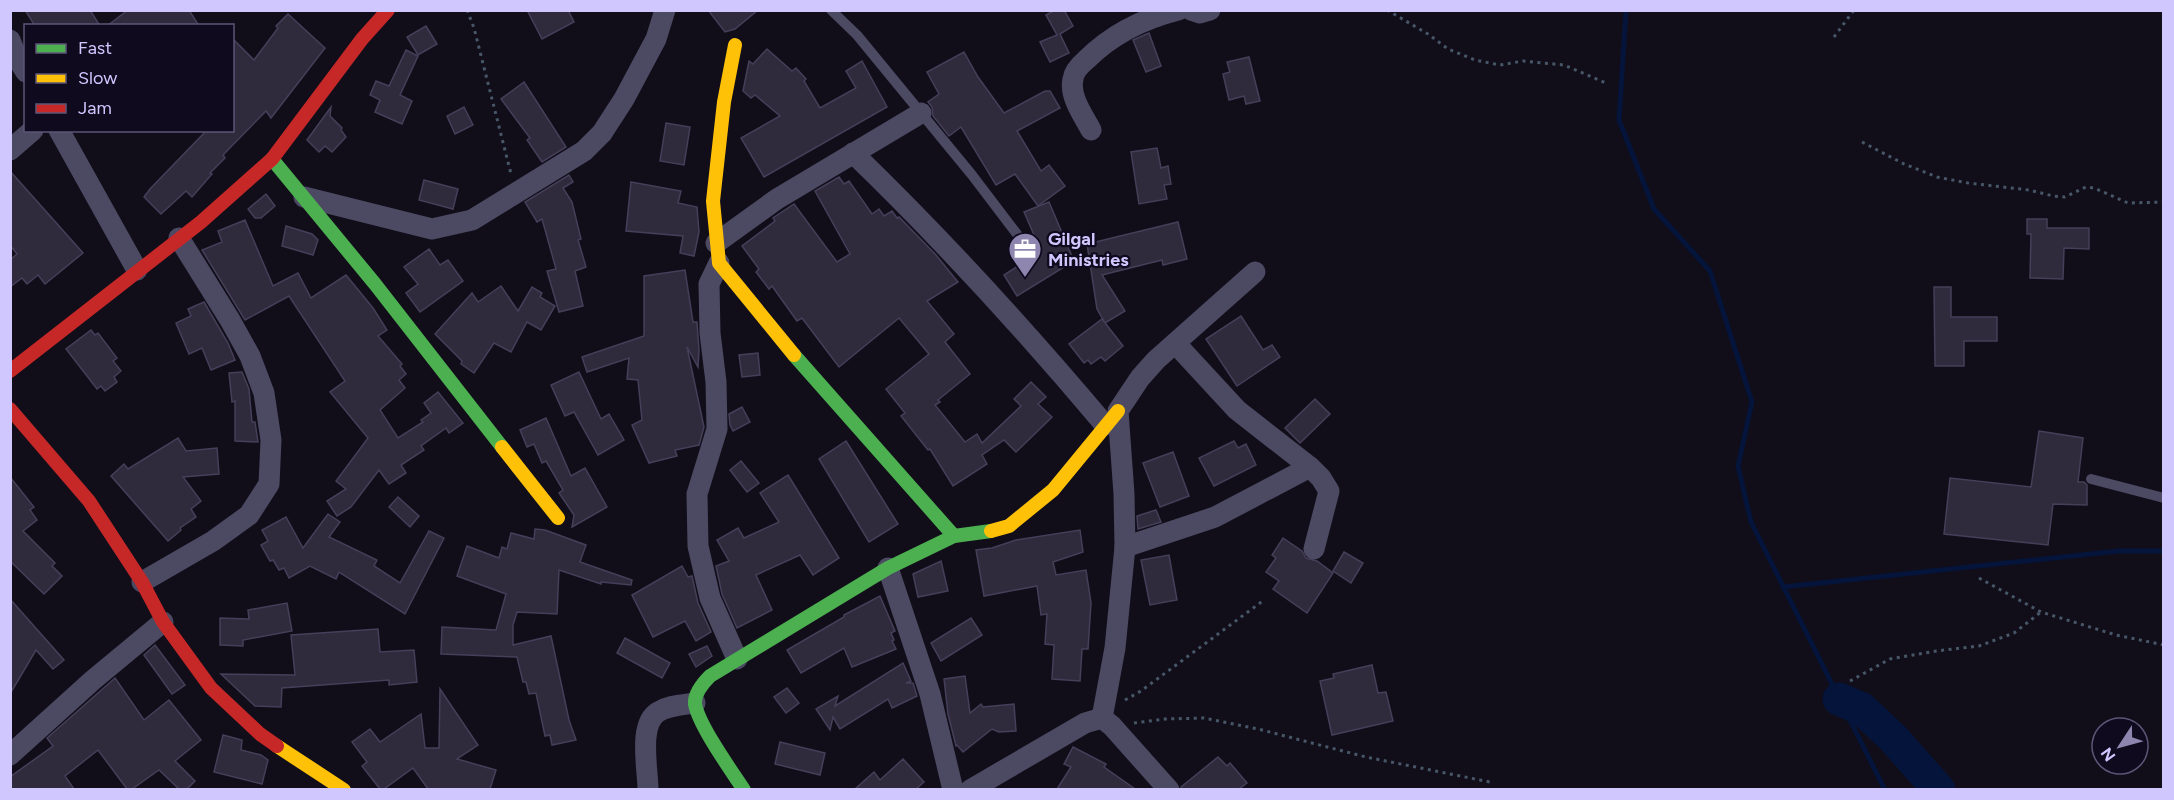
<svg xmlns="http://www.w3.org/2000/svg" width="2174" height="800" font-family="Figtree,sans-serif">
  <rect width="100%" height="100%" fill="#110e1a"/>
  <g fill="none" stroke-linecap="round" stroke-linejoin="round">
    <g stroke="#05143a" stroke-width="5">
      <polyline points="1626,10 1619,120 1654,209 1710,271 1752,402 1738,466 1751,522 1885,790"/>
      <polyline points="1783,587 2119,551 2164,551"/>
    </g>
    <polyline stroke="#05143a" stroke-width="33" points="1839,699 1862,709 1893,738 1939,790"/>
  </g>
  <g fill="#2f2b3d" stroke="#453f59" stroke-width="1.5">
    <polygon points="25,10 90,10 100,26 35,26"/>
    <polygon points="128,10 189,10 199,26 107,26"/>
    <polygon points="527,10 568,10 574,22 542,39"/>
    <polygon points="708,10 758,10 735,29 725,32"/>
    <polygon points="1055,10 1064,10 1073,26 1060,34 1069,53 1050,62 1040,42 1057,35 1046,15"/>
    <polygon points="288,14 325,48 271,118 266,111 223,155 225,158 210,173 212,174 192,197 186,191 161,214 144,197 150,189 207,130 232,130 232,38 254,60 278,28 276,26"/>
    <polygon points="426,26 437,44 418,55 407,37"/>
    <polygon points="1149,33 1161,66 1146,72 1133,40"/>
    <polygon points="767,49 792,71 796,68 806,79 804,81 820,108 856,88 846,71 862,61 887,107 764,177 741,138 780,116 755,95 751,98 743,91 749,61 753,64"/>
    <polygon points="406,50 418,56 400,95 412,101 402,124 375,112 380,100 370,95 376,81 389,86"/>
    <polygon points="964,52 978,77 1004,113 1045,91 1050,91 1060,108 1017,131 1041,171 1049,165 1065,186 1038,206 1015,174 996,185 961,127 949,136 933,116 932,107 928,102 939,94 927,72"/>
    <polygon points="1249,57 1260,101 1246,104 1244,96 1229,100 1223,74 1230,72 1227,62"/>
    <polygon points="524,82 566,147 542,162 527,140 530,138 501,99"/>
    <polygon points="331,107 330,116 342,128 341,130 346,137 332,152 325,146 319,152 307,140"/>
    <polygon points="464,107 473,125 455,134 447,116"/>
    <polygon points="666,123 690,127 684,165 660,161"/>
    <polygon points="1157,148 1161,168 1168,166 1171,184 1164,185 1167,199 1139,204 1131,152"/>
    <polygon points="10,171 83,253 45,284 38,275 27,284 22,278 10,287 10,260 17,254 10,245"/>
    <polygon points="569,175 573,182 563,188 572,202 581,239 578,240 586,267 575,271 583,306 559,312 547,271 556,269 542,219 537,222 525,202"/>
    <polygon points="839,177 844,184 849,181 872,214 879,209 884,216 892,211 897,218 899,217 936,255 958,282 927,301 954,334 945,342 970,374 938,400 940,402 935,405 965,442 977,434 982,443 1021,406 1014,399 1031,382 1046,397 1038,404 1052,417 1046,423 1016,452 1004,440 982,455 987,464 953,486 930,449 928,450 901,416 905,413 886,389 929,354 899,318 839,367 802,318 797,321 772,286 769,289 756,272 759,269 742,246 775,221 773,218 794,204 837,262 850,254 815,191"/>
    <polygon points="424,180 458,189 453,209 419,200"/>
    <polygon points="631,182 681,191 678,203 697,207 699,232 694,256 680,253 683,236 626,231"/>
    <polygon points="266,194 275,206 261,218 255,218 248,209"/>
    <polygon points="1049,202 1074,261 1017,296 1004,275 1041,251 1024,212"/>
    <polygon points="2027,219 2047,219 2047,228 2089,228 2089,249 2064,248 2063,279 2030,278 2031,234 2027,234"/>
    <polygon points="245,220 273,286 298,273 311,298 346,275 373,308 387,330 378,336 402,364 400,366 406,374 399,380 405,388 380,410 398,438 423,422 421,420 431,413 424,403 438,392 463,423 449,433 446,428 421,446 424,450 401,465 406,473 389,484 379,470 351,507 337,516 327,501 346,489 336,481 368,438 330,392 345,381 289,296 245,320 202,250 222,242 218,231"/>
    <polygon points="1178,222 1187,259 1163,265 1162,260 1102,275 1125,311 1105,323 1097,309 1087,244"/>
    <polygon points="286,226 312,234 318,240 313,255 282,246"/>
    <polygon points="429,249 440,265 448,260 463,281 420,312 406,293 418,284 404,267"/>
    <polygon points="685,270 693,322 697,322 699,350 698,367 687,347 704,427 699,445 675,450 677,456 649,463 632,425 642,420 638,380 627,379 629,358 587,372 582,357 644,336 644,276"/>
    <polygon points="501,286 518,311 532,287 542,293 540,297 555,306 541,330 527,322 511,352 494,343 474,373 461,364 462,361 435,334 472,293 478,302"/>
    <polygon points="1934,287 1951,287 1951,317 1997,317 1997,341 1964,341 1964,366 1935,366"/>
    <polygon points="204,302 228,343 235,360 211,370 202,348 189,354 176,323 191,316 188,309"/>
    <polygon points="1241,316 1263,350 1272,345 1280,357 1237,386 1206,339"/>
    <polygon points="1102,319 1123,346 1105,361 1101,357 1091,364 1088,360 1084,363 1069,344"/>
    <polygon points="91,330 95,335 98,333 117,358 113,361 121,371 114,377 117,382 105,391 101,386 97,389 66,349"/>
    <polygon points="758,353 760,375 742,377 739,355"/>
    <polygon points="242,372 249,389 252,422 255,422 258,442 235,441 235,401 232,402 229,373"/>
    <polygon points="579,372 601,419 609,414 624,440 598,455 574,412 565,416 551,385"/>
    <polygon points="1315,399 1330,414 1300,443 1285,428"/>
    <polygon points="742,407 750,422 733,431 730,425 729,414"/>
    <polygon points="546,418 571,476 585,468 607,507 572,527 574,515 559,493 563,490 546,461 542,463 534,444 527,447 520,430"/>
    <polygon points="2039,431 2083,438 2078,482 2084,482 2087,485 2087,505 2053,504 2048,545 1944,534 1950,478 2031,487"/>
    <polygon points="178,438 186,451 217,448 219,474 183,477 201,501 191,509 196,517 180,528 181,530 168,541 111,476 124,464 128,469"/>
    <polygon points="846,441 898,524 869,542 819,459"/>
    <polygon points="1234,441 1238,448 1246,444 1256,465 1214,486 1199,458"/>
    <polygon points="1173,452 1189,496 1160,507 1143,463"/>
    <polygon points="741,461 759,483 747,492 730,470"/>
    <polygon points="788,475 839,558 813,575 800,555 756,575 772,610 737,628 722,594 716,566 729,561 717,540 738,528 744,538 779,522 760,493"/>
    <polygon points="10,477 34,507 30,510 37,520 23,531 55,563 52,566 62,576 44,594 10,561"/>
    <polygon points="398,497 419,516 410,527 389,507"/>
    <polygon points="1156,510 1161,522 1138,529 1137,516"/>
    <polygon points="328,514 340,522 329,537 377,560 374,566 400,583 429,531 444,538 405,614 339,572 336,579 310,566 289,578 284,568 279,570 273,560 270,561 261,545 268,541 262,530 286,517 303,548"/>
    <polygon points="535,529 545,530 586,545 580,562 632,580 631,585 601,582 601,584 559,570 557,614 517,612 513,625 513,645 551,636 569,720 576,740 552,745 550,735 545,736 536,693 529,694 526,682 523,682 517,657 441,654 442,627 496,630 506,594 457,576 467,546 499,558 502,547 507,549 511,533 534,539"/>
    <polygon points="1080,530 1083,552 1053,562 1056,575 1086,570 1091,603 1088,649 1082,649 1080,681 1052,679 1054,645 1045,644 1047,614 1041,615 1037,586 984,596 976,550 992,548 1016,540"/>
    <polygon points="1283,538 1302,551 1306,558 1317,561 1333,573 1307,613 1273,589 1279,581 1266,572 1276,558 1272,555"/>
    <polygon points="1344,552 1363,563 1351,583 1333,571"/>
    <polygon points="1169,555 1177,600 1150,605 1141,560"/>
    <polygon points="941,561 948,591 918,597 913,574"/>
    <polygon points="682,566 688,577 692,576 698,603 711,632 696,641 685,621 653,637 632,595"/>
    <polygon points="880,596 895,631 891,633 894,640 892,641 896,649 852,667 844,648 801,673 787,650 844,617 844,615"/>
    <polygon points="10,599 64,660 53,669 36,650 10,694"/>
    <polygon points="287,603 292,631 243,640 243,646 220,645 220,618 249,619 248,610"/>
    <polygon points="971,618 982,635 941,661 931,643"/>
    <polygon points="378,629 380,652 414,650 417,682 389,685 389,680 282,688 281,707 255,706 221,674 295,675 291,635"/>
    <polygon points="625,638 670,663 662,678 617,653"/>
    <polygon points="155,645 185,685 172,694 144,655"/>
    <polygon points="707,646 712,656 696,667 689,654"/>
    <polygon points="903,663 911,681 906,683 913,683 917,696 892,708 888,699 840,729 833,717 830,730 816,709 838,696 835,706"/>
    <polygon points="1372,665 1378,693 1386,692 1393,721 1332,735 1320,681 1334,678 1333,674"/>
    <polygon points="965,676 970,713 981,704 983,707 1014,704 1016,731 999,732 992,729 963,752 957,745 956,746 948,714 944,679"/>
    <polygon points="115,678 144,720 169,700 201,740 175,761 195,781 187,789 179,789 159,770 132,789 127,789 98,750 65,776 74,789 10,789 10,777 53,746 47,738"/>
    <polygon points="787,688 799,703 786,713 774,697"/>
    <polygon points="440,689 478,745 457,759 496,770 490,789 428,789 413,768 384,789 380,789 362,766 367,762 352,742 370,729 380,742 421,714 425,748 439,748"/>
    <polygon points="223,735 242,740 241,750 261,755 268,760 262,784 214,772"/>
    <polygon points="780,742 825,753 820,775 775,764"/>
    <polygon points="1073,747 1106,764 1104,767 1135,789 1057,789 1071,767 1064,764"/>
    <polygon points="1218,757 1227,766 1230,763 1247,783 1239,789 1181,789 1181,787"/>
    <polygon points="903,759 924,782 916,789 855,789 874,772 880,780"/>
  </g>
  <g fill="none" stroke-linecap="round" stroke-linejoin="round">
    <g stroke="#475768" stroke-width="3" stroke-dasharray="3 4.5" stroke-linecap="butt">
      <polyline points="467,10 474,28 511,174"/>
      <polyline points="1387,10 1428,34 1448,49 1475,60 1500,65 1523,61 1564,65 1606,83"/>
      <polyline points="1834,37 1854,10"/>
      <polyline points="1862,142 1904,164 1937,177 1968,183 2029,190 2053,196 2065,197 2086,187 2094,188 2128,203 2164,202"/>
      <polyline points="1979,578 2041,612 2116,635 2164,645"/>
      <polyline points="1850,681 1890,659 1936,651 1979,646 2014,633 2041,612"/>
      <polyline points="1125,700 1141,691 1264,600"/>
      <polyline points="1134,723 1165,719 1204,718 1258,729 1366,757 1490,782"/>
    </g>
    <g stroke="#4c4963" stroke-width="10">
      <polyline points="831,10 857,35 972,175 1023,242"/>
      <polyline points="2091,479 2164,498"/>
    </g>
    <g stroke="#4c4963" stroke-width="21">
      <polyline points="1191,10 1200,13 1210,10"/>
      <polyline points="10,40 17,58 26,72"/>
      <polyline points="59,130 137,270"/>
      <path d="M 1091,130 C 1083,115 1069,96 1073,79 C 1074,71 1080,65 1086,60 C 1112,34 1142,19 1178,10"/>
      <polyline points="10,150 33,130"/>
      <path d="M 853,153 C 942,239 1025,330 1105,425"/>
      <polyline points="304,197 432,229 472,220 584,151 602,133 624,99 656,39 665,10"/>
      <polyline points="716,243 777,199 921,113"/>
      <polyline points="719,263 709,284 710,333 716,382 717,429 697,494 698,546 710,598 737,659"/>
      <polyline points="1176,344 1237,410 1310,467 1321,478 1329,491 1314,549"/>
      <polyline points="1125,547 1215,517 1310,467"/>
      <polyline points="888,568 930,694 953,790"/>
      <polyline points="142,582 213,541 249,515 269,484 271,440 264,393 250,356 230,320 179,238"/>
      <polyline points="1102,718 1115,648 1125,547 1124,494 1118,411 1140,378 1156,360 1255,272"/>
      <polyline points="10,755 93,680 163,622"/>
      <path d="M 648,790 C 648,769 638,724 658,712 C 669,705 682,705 695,703"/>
      <polyline points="970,790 1085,723 1102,718 1112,726 1169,790"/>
    </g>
    <g stroke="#4caf50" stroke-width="14">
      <polyline points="272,159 375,284 502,447"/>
      <polyline points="794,355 954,536"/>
      <path d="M 744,790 C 731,770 699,726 695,704 C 694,693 703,683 710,676 L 888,568 L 954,536 L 991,531"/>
    </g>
    <g stroke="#ffc107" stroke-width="14">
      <polyline points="735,45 724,102 713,201 719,263 794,355"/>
      <polyline points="502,447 558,518"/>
      <polyline points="991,531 1009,526 1053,490 1118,411"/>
      <polyline points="277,746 344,790"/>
    </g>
    <g stroke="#c62828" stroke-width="14">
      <polyline points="10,371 201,222 272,159 362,39 388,10"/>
      <polyline points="10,409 89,501 142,582 163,622 211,688 260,734 277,746"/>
    </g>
  </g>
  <defs>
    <symbol id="office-pin" viewBox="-11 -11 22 30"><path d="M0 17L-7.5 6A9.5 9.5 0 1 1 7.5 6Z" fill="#8e86af" stroke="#0f0a1e"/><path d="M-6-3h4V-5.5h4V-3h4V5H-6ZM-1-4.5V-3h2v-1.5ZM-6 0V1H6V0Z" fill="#fff"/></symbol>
  </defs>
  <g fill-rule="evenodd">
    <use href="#office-pin" x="1006" y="230" width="38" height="52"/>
  </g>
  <g text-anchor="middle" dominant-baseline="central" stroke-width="4.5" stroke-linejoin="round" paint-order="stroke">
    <g font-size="18" font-weight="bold" fill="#d1c7ff" stroke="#0f0a1e" text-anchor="start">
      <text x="1048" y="239">Gilgal<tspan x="1048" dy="21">Ministries</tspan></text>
    </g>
  </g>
  <rect width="2174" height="800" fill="none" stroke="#d1c7ff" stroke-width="24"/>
  <rect x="24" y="24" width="210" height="108" fill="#0f0a1e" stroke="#5d5678" stroke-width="1.5"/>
  <rect x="36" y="44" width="30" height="9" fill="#4caf50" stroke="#5d5678" stroke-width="1.5"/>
  <text x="78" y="54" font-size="18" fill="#d1c7ff">Fast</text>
  <rect x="36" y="74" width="30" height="9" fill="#ffc107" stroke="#5d5678" stroke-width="1.5"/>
  <text x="78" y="84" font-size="18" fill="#d1c7ff">Slow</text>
  <rect x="36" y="104" width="30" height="9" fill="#c62828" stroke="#5d5678" stroke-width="1.5"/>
  <text x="78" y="114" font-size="18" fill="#d1c7ff">Jam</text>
  <g transform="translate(2120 746) rotate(234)"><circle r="28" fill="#0f0a1e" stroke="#5d5678" stroke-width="1.5"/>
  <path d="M0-4.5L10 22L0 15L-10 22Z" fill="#8e86af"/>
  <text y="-9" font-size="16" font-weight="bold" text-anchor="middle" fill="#d1c7ff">N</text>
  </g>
</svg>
